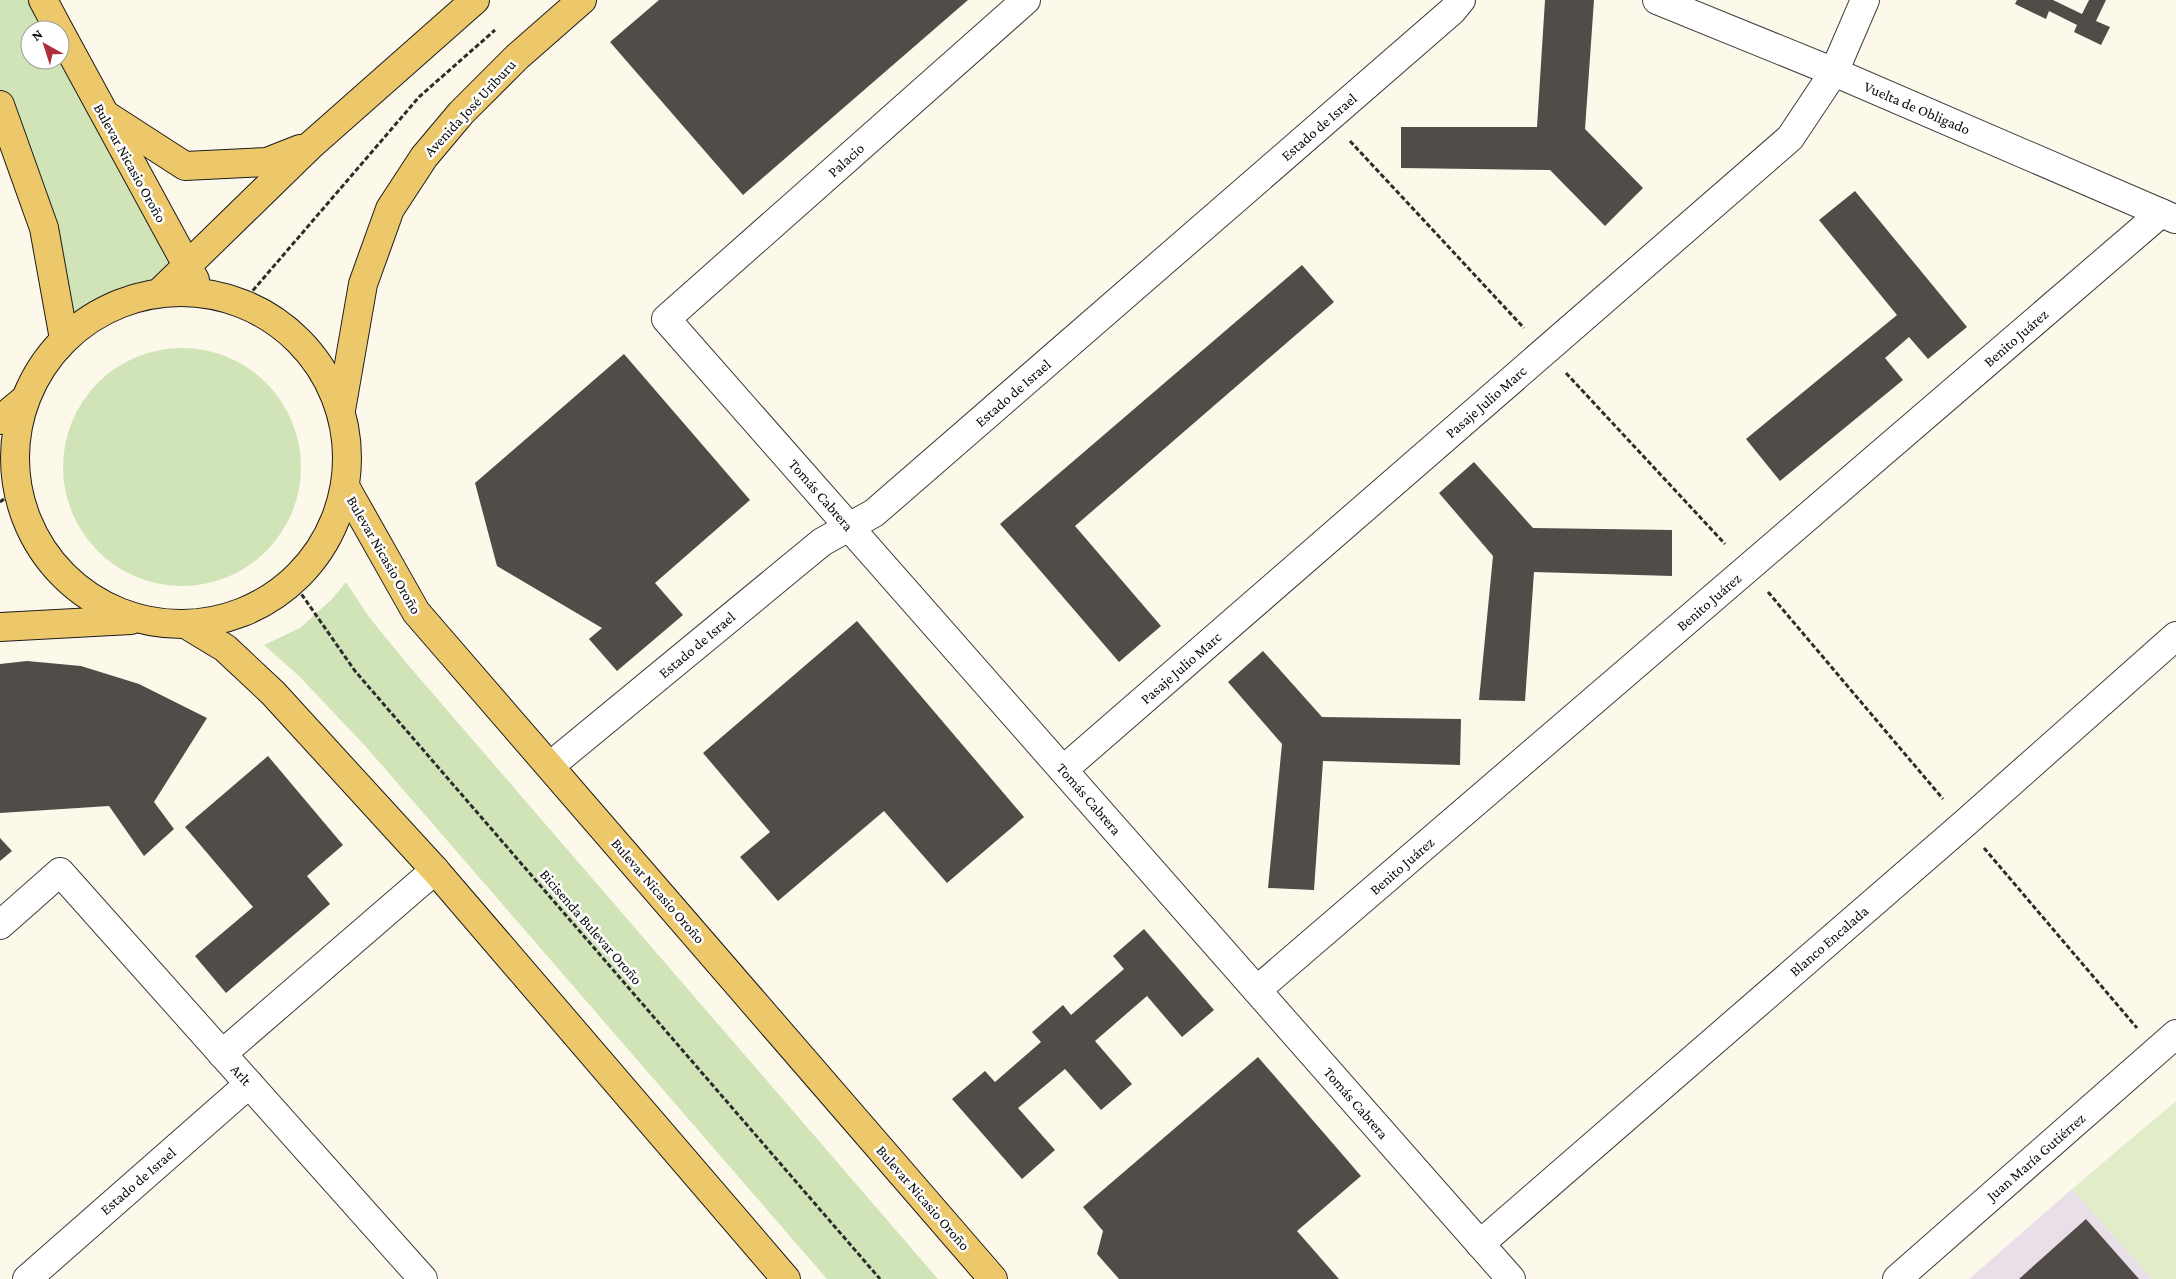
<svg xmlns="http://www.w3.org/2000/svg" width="2176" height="1279" font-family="'Crimson Pro',serif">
  <rect width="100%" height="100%" fill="#fdf9ea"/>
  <polygon fill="#e8dfe9" points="2072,1189 2152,1279 1969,1279"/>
  <g fill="#d0e4b7">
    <polygon points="0,0 43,0 59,30 30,30 30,60 60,60 186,265 160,292 119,303 90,318 64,339 0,105"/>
    <circle cx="182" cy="467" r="119"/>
    <polygon points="346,582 369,617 409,666 938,1279 827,1279 367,748 300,677 264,645 300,628 332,599"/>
  </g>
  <polygon fill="#e1ecc8" points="2176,1101 2176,1279 2152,1279 2072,1189"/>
  <g fill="#524c48">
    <polygon points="659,0 968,0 743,195 610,42"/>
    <polygon points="1545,0 1594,0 1585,129 1643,188 1605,226 1550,170 1401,168 1401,127 1537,127"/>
    <polygon points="2017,0 2053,0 2082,14 2089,0 2106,0 2096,21 2110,27 2101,45 2074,32 2077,25 2049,11 2046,19 2015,4"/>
    <polygon points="1855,191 1967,327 1928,359 1909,337 1885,358 1903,380 1780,481 1746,439 1897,315 1819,220"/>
    <polygon points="1302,265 1334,302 1075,526 1161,626 1119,662 1000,524"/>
    <polygon points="624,354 750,500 655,583 683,615 617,671 589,639 602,628 497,566 475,483"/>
    <polygon points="1474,462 1533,528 1672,530 1672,576 1534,572 1525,701 1479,700 1493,556 1439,493"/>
    <polygon points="857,621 1024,817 947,883 884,811 778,901 740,857 770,832 703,753"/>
    <polygon points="1263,651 1322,717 1461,719 1460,765 1323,761 1314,890 1268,888 1282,744 1228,682"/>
    <polygon points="27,661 81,666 139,684 207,718 154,802 174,829 144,856 109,806 0,813 0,664"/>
    <polygon points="268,756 343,845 307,876 330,904 226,993 195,956 253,907 185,827"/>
    <polygon points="0,838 12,851 0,861"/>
    <polygon points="1144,929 1214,1010 1182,1037 1147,996 1095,1041 1132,1084 1101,1110 1065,1069 1018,1108 1055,1150 1022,1179 952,1099 985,1071 995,1082 1041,1042 1032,1032 1063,1005 1071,1015 1124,969 1113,956"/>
    <polygon points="1258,1057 1361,1176 1297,1231 1339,1279 1119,1279 1097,1254 1103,1231 1083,1207"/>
    <polygon points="2086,1219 2139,1279 2019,1279"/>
  </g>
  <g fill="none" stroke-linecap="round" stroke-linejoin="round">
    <defs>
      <g id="minor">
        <polyline points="1026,0 666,319 1511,1279"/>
        <polyline points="1657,0 1834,72 2175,219"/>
        <polyline points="550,766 822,542 874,513 1452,11 1461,0"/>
        <polyline points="1063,770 1790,138 1834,72 1865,0"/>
        <polyline points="0,925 60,872 423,1279"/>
        <polyline points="1257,990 2161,213"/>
        <polyline points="222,1054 435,870"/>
        <polyline points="1480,1244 1964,824 2176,636"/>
        <polyline points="27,1279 249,1084"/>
        <polyline points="1897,1279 2176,1034"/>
      </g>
      <g id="major">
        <polyline points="43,0 59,30"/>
        <polyline points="60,32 195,280"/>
        <polyline points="0,105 44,228 64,339"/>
        <polyline points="106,115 185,166 267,162 300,149"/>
        <polyline points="160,292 311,145 475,0"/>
        <circle cx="181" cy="458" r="166"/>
        <polyline points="341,410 363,284 390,209 424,157 461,113 517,57 582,0"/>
        <polyline points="0,420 24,400"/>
        <polyline points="346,488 416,612 993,1279"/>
        <polyline points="187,625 225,648 273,693 435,870 786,1279"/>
        <polyline points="0,627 131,620"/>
      </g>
    </defs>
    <use href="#minor" stroke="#3e3e3e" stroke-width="30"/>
    <use href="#major" stroke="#1c1c1c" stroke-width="30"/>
    <g stroke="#2d2d2d" stroke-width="3" stroke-dasharray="5 2.5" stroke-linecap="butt">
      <polyline points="1350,141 1524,328"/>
      <polyline points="243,302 419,97 495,30"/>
      <polyline points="1566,373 1725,544"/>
      <polyline points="0,502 16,490"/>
      <polyline points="293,582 355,671 880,1279"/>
      <polyline points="1768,592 1943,799"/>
      <polyline points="1984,848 2137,1028"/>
    </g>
    <use href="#minor" stroke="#fff" stroke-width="28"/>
    <use href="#major" stroke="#edc86a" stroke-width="28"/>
  </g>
  <g text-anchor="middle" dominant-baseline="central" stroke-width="5" stroke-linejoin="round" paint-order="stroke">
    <g font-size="15" fill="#0b0b0b" stroke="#fff">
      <text transform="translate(470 108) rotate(-47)">Avenida José Uriburu</text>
      <text transform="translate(1917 108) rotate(23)">Vuelta de Obligado</text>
      <text transform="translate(1319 127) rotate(-41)">Estado de Israel</text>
      <text transform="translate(846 160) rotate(-42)">Palacio</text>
      <text transform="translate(130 163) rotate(61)">Bulevar Nicasio Oroño</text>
      <text transform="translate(2016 338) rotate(-41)">Benito Juárez</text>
      <text transform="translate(1013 393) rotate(-41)">Estado de Israel</text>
      <text transform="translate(1486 402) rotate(-41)">Pasaje Julio Marc</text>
      <text transform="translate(821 495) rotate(49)">Tomás Cabrera</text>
      <text transform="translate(384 555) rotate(60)">Bulevar Nicasio Oroño</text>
      <text transform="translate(1709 602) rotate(-41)">Benito Juárez</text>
      <text transform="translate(697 645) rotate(-40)">Estado de Israel</text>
      <text transform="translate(1181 668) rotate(-41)">Pasaje Julio Marc</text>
      <text transform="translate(1089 799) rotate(49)">Tomás Cabrera</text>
      <text transform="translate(1402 866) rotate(-41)">Benito Juárez</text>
      <text transform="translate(658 891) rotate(49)">Bulevar Nicasio Oroño</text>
      <text transform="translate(591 927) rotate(49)">Bicisenda Bulevar Oroño</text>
      <text transform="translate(1829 941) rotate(-41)">Blanco Encalada</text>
      <text transform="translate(241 1075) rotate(48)">Arlt</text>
      <text transform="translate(1356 1103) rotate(49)">Tomás Cabrera</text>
      <text transform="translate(2036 1157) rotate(-41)">Juan María Gutiérrez</text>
      <text transform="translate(138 1181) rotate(-41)">Estado de Israel</text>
      <text transform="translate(923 1198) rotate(49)">Bulevar Nicasio Oroño</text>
    </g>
  </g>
  <g transform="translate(45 45) rotate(321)"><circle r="24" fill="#ffffff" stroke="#9d9d9d"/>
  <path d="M0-4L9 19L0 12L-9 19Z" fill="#af2f3a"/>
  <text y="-8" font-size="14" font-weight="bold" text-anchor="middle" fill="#0b0b0b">N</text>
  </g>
</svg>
